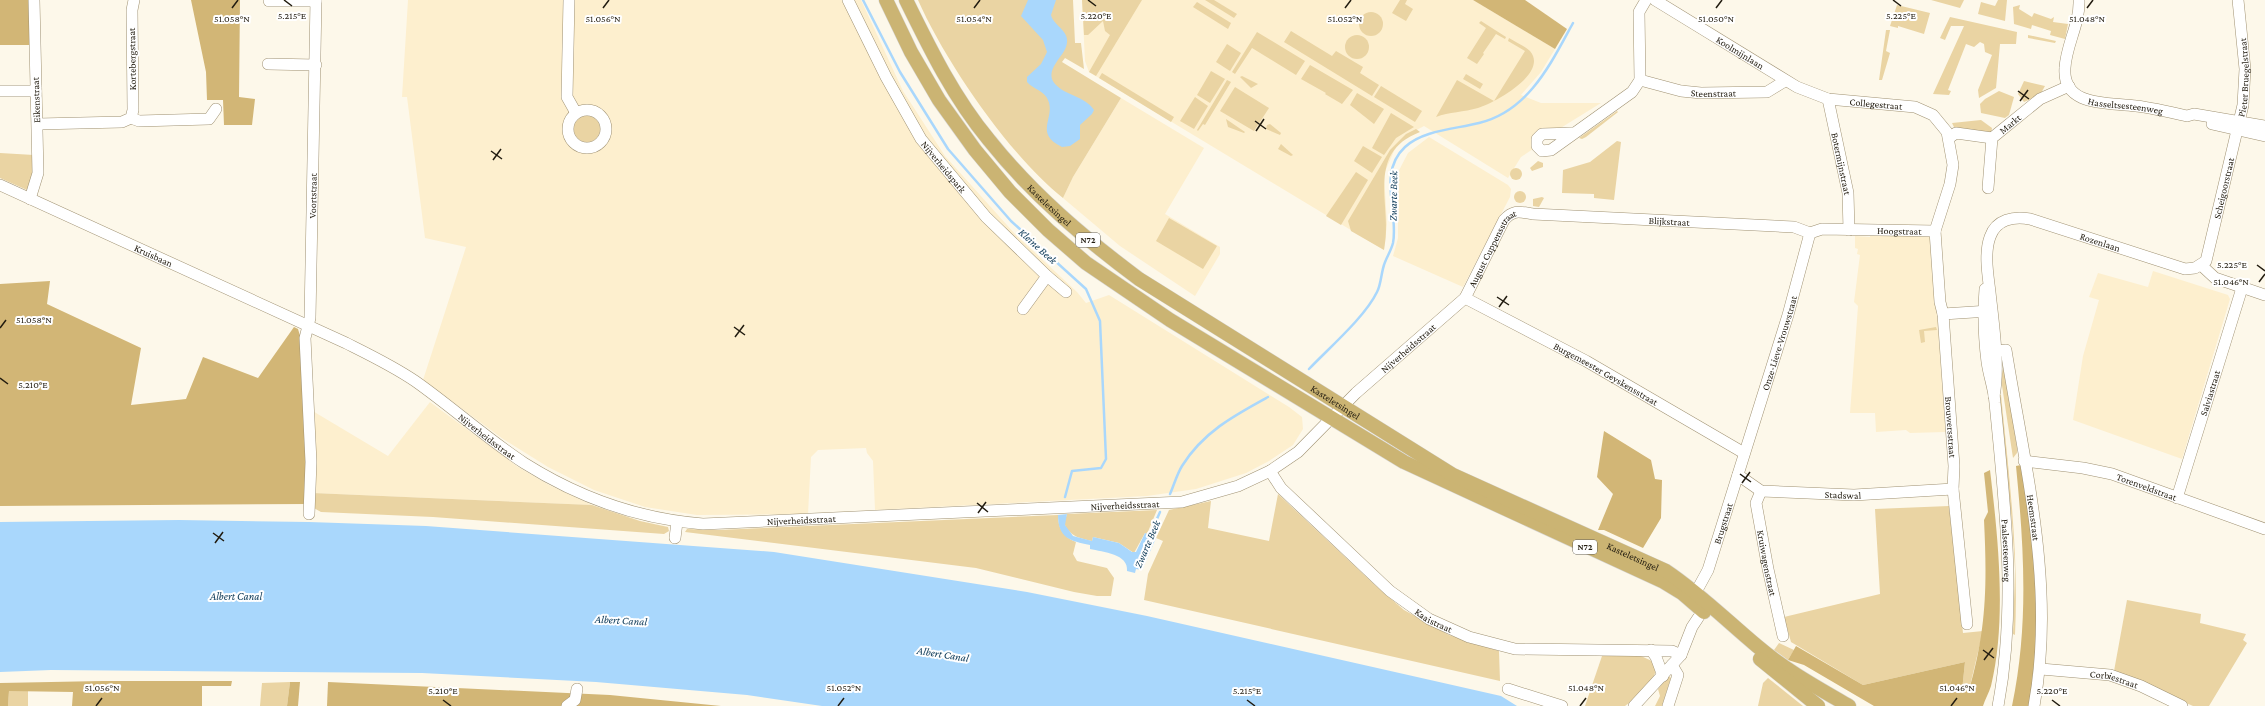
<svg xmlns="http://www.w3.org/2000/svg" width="2265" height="706" font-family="'Crimson Pro',serif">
  <rect width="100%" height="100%" fill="#fdf8ea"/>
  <g fill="#fdefce">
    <polygon points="408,0 861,0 903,91 945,156 1015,234 1077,292 1086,303 1109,295 1289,407 1302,417 1303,429 1293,445 1269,461 1246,473 1196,489 1147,496 875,510 873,461 867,453 866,448 818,450 811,457 808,514 697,515 645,507 594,490 548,467 503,439 423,380 466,247 425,238 407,97 402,97"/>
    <polygon points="1082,0 1473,0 1555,49 1541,72 1521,95 1541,103 1601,103 1559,129 1540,129 1533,149 1521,157 1508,178 1424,126 1413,132 1401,141 1394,151 1384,174 1387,224 1384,250 1089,72 1085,61"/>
    <polygon points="1121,98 1204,148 1165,214 1220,247 1220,254 1195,296 1120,246 1063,198 1073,177"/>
    <polygon points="1429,137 1508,185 1511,189 1510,197 1463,287 1393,256 1398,238 1398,210 1394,180 1408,153"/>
    <polygon points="1870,233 1926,234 1932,237 1945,423 1947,423 1948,426 1945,426 1945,432 1910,433 1906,430 1876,432 1875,413 1850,413 1858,306 1854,302 1860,255 1857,254 1858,249 1855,248 1855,236 1870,237"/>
    <polygon points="2153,271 2228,295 2230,299 2182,459 2073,420 2083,356 2099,300 2089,297 2098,273 2148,287"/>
    <polygon points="430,402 518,467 549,485 592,505 313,493 311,410 388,456"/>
  </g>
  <g fill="#ead4a3">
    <path d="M 918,0 L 1073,0 L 1075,43 L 1081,43 L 1084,69 L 1065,58 L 1062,62 L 1121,98 L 1073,177 L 1063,198 C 1009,155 946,63 918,0 Z"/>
    <polygon points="1082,0 1142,0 1096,76 1089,72 1110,35 1105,31 1103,21 1088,35 1084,35"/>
    <polygon points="1205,0 1214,0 1237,14 1234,18"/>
    <polygon points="1400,0 1407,0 1405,4 1413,9 1406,21 1392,13"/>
    <polygon points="1931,0 1964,0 1960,8"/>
    <polygon points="1998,0 2007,0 2005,21 1978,14 1981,2 1995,6"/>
    <polygon points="1197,2 1231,23 1228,29 1193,7"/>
    <polygon points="1897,5 1930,13 1924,34 1898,26 1898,28 1890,26"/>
    <polygon points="2020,5 2019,9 2032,17 2034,13 2051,19 2054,17 2053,22 2068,24 2065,39 2050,35 2051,31 2032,25 2031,29 2014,24 2013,7"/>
    <circle cx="1371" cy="24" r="12"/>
    <polygon points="1950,17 2017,32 2016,44 2000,44 1996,88 1979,98 1978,90 1992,55 1985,52 1984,44 1980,42 1974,47 1966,44 1948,90 1951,91 1949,95 1933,94 1964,26 1951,26 1945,40 1940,38"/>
    <polygon points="1481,21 1506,37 1505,39 1496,34 1483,53 1484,54 1477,64 1467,58 1486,28 1479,23"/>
    <polygon points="1886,30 1890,30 1886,51 1890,53 1882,80 1879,80"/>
    <polygon points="1291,31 1332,56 1336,51 1363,67 1360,73 1379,85 1372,96 1284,42"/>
    <polygon points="1257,32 1305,61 1296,75 1252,48 1235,74 1232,72"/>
    <polygon points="2028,35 2056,41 2055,43 2028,38"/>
    <circle cx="1357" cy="47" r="12"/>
    <path d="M 1509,38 C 1515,42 1525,46 1530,51 C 1549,73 1495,103 1478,108 C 1464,112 1449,112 1436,117 L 1457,80 L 1494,101 L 1525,51 L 1508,41 Z"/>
    <polygon points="1227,44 1241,53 1230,71 1216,62"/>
    <polygon points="1310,65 1353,90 1342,104 1325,94 1326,93 1301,79"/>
    <polygon points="1211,71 1225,79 1210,103 1197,95"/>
    <polygon points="1102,73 1174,117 1171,122 1099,78"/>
    <polygon points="1466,74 1483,84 1480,89 1463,79"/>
    <polygon points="1242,76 1258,84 1251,88 1240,77"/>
    <polygon points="1227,80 1231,82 1205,125 1203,124 1198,131 1197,130"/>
    <polygon points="2024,81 2045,86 2040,95 2024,102 2018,94"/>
    <polygon points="1381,86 1422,111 1415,122 1374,97"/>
    <polygon points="1235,87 1269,108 1254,131 1220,111"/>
    <polygon points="1999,91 2014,97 2009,115 2005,118 1981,113 1980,104 1985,99"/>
    <polygon points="1357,93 1384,109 1374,124 1350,105"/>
    <polygon points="1195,97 1208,106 1194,129 1180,121"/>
    <polygon points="1617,111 1618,112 1586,137 1582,139 1579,138"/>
    <polygon points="1391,113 1414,127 1396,138 1384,155 1372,148"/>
    <circle cx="587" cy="129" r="13"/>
    <polygon points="1226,119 1245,132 1244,133 1228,127"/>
    <polygon points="1981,120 1992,128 1991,134 1955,129 1952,123"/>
    <polygon points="1270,124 1281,133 1280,135 1266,129 1267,125"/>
    <path d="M 1416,129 L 1420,132 C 1363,154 1394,207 1384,250 L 1351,231 L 1348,221 L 1390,150 L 1406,134 Z"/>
    <polygon points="1617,141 1621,142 1614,200 1594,198 1594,194 1562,193 1563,170 1590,162"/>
    <polygon points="1281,144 1293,155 1291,156 1278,149"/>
    <polygon points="1363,146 1382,157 1372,173 1354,161"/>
    <polygon points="0,153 34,155 34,177 29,189 27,190 0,178"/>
    <polygon points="1538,161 1543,163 1543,167 1532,171 1530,168"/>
    <circle cx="1516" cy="174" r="6"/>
    <polygon points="1356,172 1368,180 1341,225 1326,216"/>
    <circle cx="1520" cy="197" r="6"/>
    <polygon points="1542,197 1544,198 1539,207 1533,206 1533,199"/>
    <polygon points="1169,218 1217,246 1203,269 1156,241"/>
    <polygon points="1936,327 1937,330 1924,331 1925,342 1921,343 1919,330"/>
    <polygon points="2003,369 2006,372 2017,448 2017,453 2013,458 2001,379"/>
    <path d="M 1999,395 L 2001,395 C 2009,475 2019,554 2015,635 L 2013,634 L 2015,569 L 2012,523 Z"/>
    <polygon points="313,493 592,505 640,521 668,527 669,531 664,534 433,517 321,512 312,507"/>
    <polygon points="1278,494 1376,586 1404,610 1449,635 1499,651 1500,681 1144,600 1148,574 1163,541 1156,538 1169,510 1211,501 1208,528 1269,541"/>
    <polygon points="1949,506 1963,633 1983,631 1969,690 1962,691 1965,662 1863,685 1791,642 1784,617 1880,594 1875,509"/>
    <path d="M 1157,510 L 1147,534 L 1145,533 L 1134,553 L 1119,543 L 1093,537 L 1092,541 C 1079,538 1069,536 1064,523 L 1067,514 Z"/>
    <path d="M 1058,515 C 1058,528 1063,537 1076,542 L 1073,554 L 1077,561 L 1107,568 L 1114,578 L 1111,596 L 1097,596 L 1074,592 L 976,568 L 685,532 L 687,529 L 718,530 Z"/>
    <polygon points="2127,600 2201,614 2200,623 2246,634 2243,640 2247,643 2209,706 2193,706 2114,671"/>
    <polygon points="1779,643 1794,650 1788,660 1774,650"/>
    <polygon points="1602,656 1641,656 1654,662 1656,670 1654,676 1638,696 1625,706 1585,706"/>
    <polygon points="1669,676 1671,678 1662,706 1655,706 1660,696 1658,689"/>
    <polygon points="1768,678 1803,706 1758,706 1763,683"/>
    <polygon points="290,682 287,706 260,706 262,683"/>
    <polygon points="9,691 28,691 28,706 8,706"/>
  </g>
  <g fill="#d2b676">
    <polygon points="0,0 31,0 32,45 0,45"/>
    <polygon points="191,0 240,0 239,97 255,99 252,125 224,125 223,100 207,100 206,72"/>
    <polygon points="1473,0 1525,0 1567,29 1555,49"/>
    <polygon points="50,281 47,304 141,348 131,405 186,399 203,357 258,378 294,327 298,329 301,339 309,504 0,506 0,284"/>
    <polygon points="1604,431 1651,460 1655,479 1662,480 1661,518 1643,548 1604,530 1598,530 1613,494 1597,477"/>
    <path d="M 2021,465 L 2037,571 L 2038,641 L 2029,706 L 2012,706 C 2029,625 2024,548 2016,466 Z"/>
    <path d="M 1990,470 C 1998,537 2007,620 1991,686 C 1989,693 1985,699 1983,706 L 1874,706 L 1804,665 L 1788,660 L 1796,646 L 1863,685 L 1965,662 L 1962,691 L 1969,690 C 1987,628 1987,582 1984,520 L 1988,512 L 1984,473 Z"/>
    <polygon points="102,681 232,681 231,686 202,686 202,706 72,706 73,692 9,691 8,706 0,706 0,683"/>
    <polygon points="290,682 300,682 298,706 287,706"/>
    <polygon points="328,682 610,695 721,706 327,706"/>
  </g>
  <g fill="#a9d7fc">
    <path d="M 1028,0 L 1056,0 L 1051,15 C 1054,27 1072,31 1066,47 C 1062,58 1044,71 1055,84 C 1066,96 1085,96 1094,110 L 1092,114 L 1080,125 L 1080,139 L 1070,146 L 1062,147 C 1033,133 1056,118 1048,100 C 1045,91 1033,89 1027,82 L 1027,77 L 1041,64 L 1047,52 L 1043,40 L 1021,16 Z"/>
    <path d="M 1067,514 L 1065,525 L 1073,536 L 1092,541 L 1093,537 L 1119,543 L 1132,552 L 1136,552 L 1145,533 L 1156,538 L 1142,570 L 1136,569 L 1135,573 L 1127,571 C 1129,554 1103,552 1090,549 L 1090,545 C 1070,541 1058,538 1058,515 Z"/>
    <polygon points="179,520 309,522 426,526 774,552 1027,592 1147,616 1501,696 1517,706 822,706 747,695 596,682 422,673 51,670 0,672 0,522"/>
  </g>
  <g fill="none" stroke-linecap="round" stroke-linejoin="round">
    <g stroke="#a9d7fc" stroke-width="2.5">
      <polyline points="863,0 900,72 948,149 1011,221 1086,289 1100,321 1106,459 1101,468 1072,471 1065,497"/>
      <path d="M 1309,369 C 1329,348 1365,317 1377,292 C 1381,285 1381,274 1384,265 C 1386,258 1391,251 1393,243 C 1399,212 1377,173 1405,147 C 1423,130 1456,129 1479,123 C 1529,111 1551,63 1573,23"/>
      <path d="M 1170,494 C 1174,485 1177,474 1182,466 C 1203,432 1235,415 1268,397"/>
      <polyline points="1149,537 1160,512"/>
    </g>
    <defs>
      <g id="minor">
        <polyline points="569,0 567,97 576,113"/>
        <path id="s1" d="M 848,0 L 886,77 L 921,139 L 986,217 L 1047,276 L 1023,309"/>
        <path id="s2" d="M 1655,0 L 1797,87 L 1828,99 L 1915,107 L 1933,115 L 1947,132 L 1953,165 L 1950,184 L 1935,231"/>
        <path id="s3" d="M 2079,0 C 2080,24 2066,45 2065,68 C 2062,108 2111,102 2136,106 C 2153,108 2170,112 2187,116 L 2194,114 L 2265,126"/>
        <polyline points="269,1 316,1"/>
        <polyline points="268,64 316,65"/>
        <path id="s4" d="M 1640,80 L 1681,91 L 1701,93 L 1767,92 L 1785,81"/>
        <polyline points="0,91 36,91"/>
        <path id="s5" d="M 1828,99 L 1848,193 L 1849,230"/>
        <circle cx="587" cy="129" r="19"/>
        <polyline points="131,118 139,121 209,119 216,109"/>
        <polyline points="38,124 122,122 131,118 133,110 132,10 134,0"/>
        <polyline points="2212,124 2265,136"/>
        <polyline points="1573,133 1542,134 1537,139 1537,146 1542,151 1551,150 1632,92 1640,80 1639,12 1646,0"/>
        <polyline points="1949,138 1956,133 1992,138"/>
        <path id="s6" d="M 0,185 L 346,343 C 370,355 393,366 415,381 C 452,407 486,438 524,463 C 578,497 640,519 703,524 L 1182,502 L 1238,486 L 1270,471 L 1298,452 L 1356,393 L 1465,298 L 1504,220 C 1514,209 1520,212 1533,214 L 1794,227 L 1810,233"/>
        <path id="s7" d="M 1988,188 L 1992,138 L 2040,99 L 2069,86"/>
        <polyline points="30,199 38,173 34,0"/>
        <path id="s8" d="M 1935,231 L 1940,302 L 1943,314 L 1954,466 L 1953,489 L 1967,624"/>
        <path id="s9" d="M 1810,233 L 1822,229 L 1935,231"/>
        <polyline points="2201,265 2215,278 2265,295"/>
        <polyline points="1047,276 1066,292"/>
        <path id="s10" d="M 1985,289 C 1983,313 1984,338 1987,362 C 1989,376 1994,389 1995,403 C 2005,505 2017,605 1998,706"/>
        <path id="s11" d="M 1465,298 L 1586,361 L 1744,453"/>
        <polyline points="1943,314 1989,311"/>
        <path id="s12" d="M 1988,352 L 2006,350 C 2025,468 2056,587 2034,706"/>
        <path id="s13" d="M 1994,396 C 2000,367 1993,321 1990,292 C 1988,275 1984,254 1990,237 C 1996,219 2014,216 2030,219 L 2185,269 L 2195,268 L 2206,261 L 2243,105 L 2245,69 L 2238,0"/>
        <path id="s14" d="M 2024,461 L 2083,468 L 2112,474 L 2265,529"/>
        <path id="s15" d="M 1270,471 L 1281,488 L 1390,591 L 1429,619 L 1469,637 L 1515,649 L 1672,651 L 1681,655"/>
        <path id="s16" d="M 1738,475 L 1761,491 L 1854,495 L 1953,489"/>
        <path id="s17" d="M 1761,491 L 1756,503 L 1768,569 L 1783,636"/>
        <path id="s18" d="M 2177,498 L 2242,288"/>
        <path id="s19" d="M 309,514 L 311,462 L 305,338 L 310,318 L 316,0"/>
        <polyline points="675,538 677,522"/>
        <path id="s20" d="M 1696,592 L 1708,570 L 1788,315 L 1810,233"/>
        <polyline points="1651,650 1656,657 1663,676"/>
        <path id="s21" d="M 2041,669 L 2110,675 L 2141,686 L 2182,706"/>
        <polyline points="1508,689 1562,706"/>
        <polyline points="567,706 575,700 577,689"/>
        <polyline points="1634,706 1681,655 1692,627 1698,618"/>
        <polyline points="1668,706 1678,675 1672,665"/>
      </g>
      <g id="major">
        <polyline points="886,0 911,52 939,100 975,150 1010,192 1048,230 1086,263 1170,320 1404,462 1664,582 1682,593 1704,612"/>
        <path id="s22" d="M 906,0 C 930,49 954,98 989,140 C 1032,194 1084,238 1139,279 L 1453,475 L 1666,571 C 1699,593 1727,621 1757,646 C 1785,670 1818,688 1849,706"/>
        <polyline points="1760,659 1818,706"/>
      </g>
    </defs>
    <use href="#minor" stroke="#a09273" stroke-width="12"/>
    <use href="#major" stroke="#d7d6d4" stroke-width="15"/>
    <use href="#minor" stroke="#fff" stroke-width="11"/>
    <use href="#major" stroke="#cbb473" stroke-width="14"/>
  </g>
  <path fill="none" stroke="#221c10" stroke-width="1.5" d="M 284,0 L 292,6M 1088,0 L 1096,6M 1893,0 L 1901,6M 232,8 L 238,0M 603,8 L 609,0M 974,8 L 980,0M 1345,8 L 1351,0M 1716,8 L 1722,0M 2087,8 L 2093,0M 2018,91 L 2029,99M 2020,101 L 2028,90M 1255,121 L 1266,129M 1256,131 L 1264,119M 491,151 L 502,159M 493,160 L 501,149M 2257,265 L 2265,271M 2259,282 L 2265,274M 1497,297 L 1509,305M 1499,307 L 1507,296M 734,327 L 745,335M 0,328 L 6,320M 735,337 L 744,325M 0,378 L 8,384M 1740,474 L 1751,482M 1742,483 L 1750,472M 977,503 L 988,512M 978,513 L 986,502M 213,533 L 224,541M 215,543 L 223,532M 1983,650 L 1994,658M 1984,660 L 1993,648M 443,700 L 451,706M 1247,700 L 1255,706M 2052,700 L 2060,706M 96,706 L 102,698M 838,706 L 844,698M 1580,706 L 1586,698M 1951,706 L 1957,698"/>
  <g text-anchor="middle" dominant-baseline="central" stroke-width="4" stroke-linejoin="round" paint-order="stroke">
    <g fill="#fff" stroke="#646058" stroke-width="1">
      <rect x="1076" y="233" width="24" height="14" rx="3"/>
      <rect x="1573" y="540" width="24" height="14" rx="3"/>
    </g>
    <g font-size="9" font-weight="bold" fill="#221c10">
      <text x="1088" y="240">N72</text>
      <text x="1585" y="547">N72</text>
    </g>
    <g font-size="10" fill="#221c10" stroke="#fff">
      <text stroke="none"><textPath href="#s2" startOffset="100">Koolmijnlaan</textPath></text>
      <text transform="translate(132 59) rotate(-91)">Kortebergstraat</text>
      <text stroke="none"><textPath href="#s13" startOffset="582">Pieter Bruegelstraat</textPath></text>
      <text stroke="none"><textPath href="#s4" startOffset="75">Steenstraat</textPath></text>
      <text transform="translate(36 100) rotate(-92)">Eikenstraat</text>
      <text stroke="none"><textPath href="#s2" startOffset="248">Collegestraat</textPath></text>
      <text stroke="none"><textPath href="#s3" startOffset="151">Hasseltsesteenweg</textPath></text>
      <text stroke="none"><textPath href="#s7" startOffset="73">Markt</textPath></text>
      <text stroke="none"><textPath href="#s5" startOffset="66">Botermijnstraat</textPath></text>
      <text stroke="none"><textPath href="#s1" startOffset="193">Nijverheidspark</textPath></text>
      <text stroke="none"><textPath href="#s13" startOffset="469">Scheigoorstraat</textPath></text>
      <text stroke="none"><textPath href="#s19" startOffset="319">Voortstraat</textPath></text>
      <text stroke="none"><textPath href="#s22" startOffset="252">Kasteletsingel</textPath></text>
      <text stroke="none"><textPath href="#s6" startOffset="1876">Blijkstraat</textPath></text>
      <text stroke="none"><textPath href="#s9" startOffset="90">Hoogstraat</textPath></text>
      <text stroke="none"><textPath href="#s13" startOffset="282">Rozenlaan</textPath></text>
      <text stroke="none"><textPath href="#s6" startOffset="1678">August Cuppensstraat</textPath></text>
      <text stroke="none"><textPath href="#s6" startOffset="169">Kruisbaan</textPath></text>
      <text stroke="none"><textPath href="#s20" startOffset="263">Onze-Lieve-Vrouwstraat</textPath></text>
      <text stroke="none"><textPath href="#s6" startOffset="1545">Nijverheidsstraat</textPath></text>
      <text stroke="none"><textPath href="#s11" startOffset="160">Burgemeester Geyskensstraat</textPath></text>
      <text stroke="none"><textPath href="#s18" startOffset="110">Salviastraat</textPath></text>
      <text stroke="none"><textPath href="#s22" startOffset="600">Kasteletsingel</textPath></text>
      <text stroke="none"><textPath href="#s8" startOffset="197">Brouwersstraat</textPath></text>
      <text stroke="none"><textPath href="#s6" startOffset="550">Nijverheidsstraat</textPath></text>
      <text stroke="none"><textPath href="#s14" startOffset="126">Torenveldstraat</textPath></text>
      <text stroke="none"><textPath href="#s16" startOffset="110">Stadswal</textPath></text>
      <text stroke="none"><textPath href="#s6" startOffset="1209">Nijverheidsstraat</textPath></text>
      <text stroke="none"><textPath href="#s12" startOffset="188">Heemstraat</textPath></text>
      <text stroke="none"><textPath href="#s6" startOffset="885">Nijverheidsstraat</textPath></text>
      <text stroke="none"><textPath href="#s20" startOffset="74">Brugstraat</textPath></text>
      <text stroke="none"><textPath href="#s10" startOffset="263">Paalsesteenweg</textPath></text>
      <text stroke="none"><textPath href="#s22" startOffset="936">Kasteletsingel</textPath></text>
      <text stroke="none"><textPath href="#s17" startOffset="74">Kruiwagenstraat</textPath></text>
      <text stroke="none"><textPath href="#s15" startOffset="223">Kaaistraat</textPath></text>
      <text stroke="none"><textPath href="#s21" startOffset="74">Corbiestraat</textPath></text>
    </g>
    <g font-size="11" font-style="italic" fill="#0c3957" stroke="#fff">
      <text transform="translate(1393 196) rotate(-89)">Zwarte Beek</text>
      <text transform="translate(1038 246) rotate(42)">Kleine Beek</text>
      <text transform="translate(1147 544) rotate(-67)">Zwarte Beek</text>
      <text x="236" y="596">Albert Canal</text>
      <text transform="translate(621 620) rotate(3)">Albert Canal</text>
      <text transform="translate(943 654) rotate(9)">Albert Canal</text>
    </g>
  </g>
  <g font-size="10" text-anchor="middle" fill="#221c10" stroke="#fff" stroke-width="4" stroke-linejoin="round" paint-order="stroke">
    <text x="292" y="19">5.215°E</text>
    <text x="1096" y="19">5.220°E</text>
    <text x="1901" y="19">5.225°E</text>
    <text x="232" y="22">51.058°N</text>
    <text x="603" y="22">51.056°N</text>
    <text x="974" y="22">51.054°N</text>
    <text x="1345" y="22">51.052°N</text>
    <text x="1716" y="22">51.050°N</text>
    <text x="2087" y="22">51.048°N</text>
    <text x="2232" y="268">5.225°E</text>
    <text x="2231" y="285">51.046°N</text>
    <text x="34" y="323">51.058°N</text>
    <text x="33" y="388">5.210°E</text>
    <text x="102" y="691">51.056°N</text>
    <text x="844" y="691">51.052°N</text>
    <text x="1586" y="691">51.048°N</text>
    <text x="1957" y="691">51.046°N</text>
    <text x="443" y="694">5.210°E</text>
    <text x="1247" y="694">5.215°E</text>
    <text x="2052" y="694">5.220°E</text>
  </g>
</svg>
